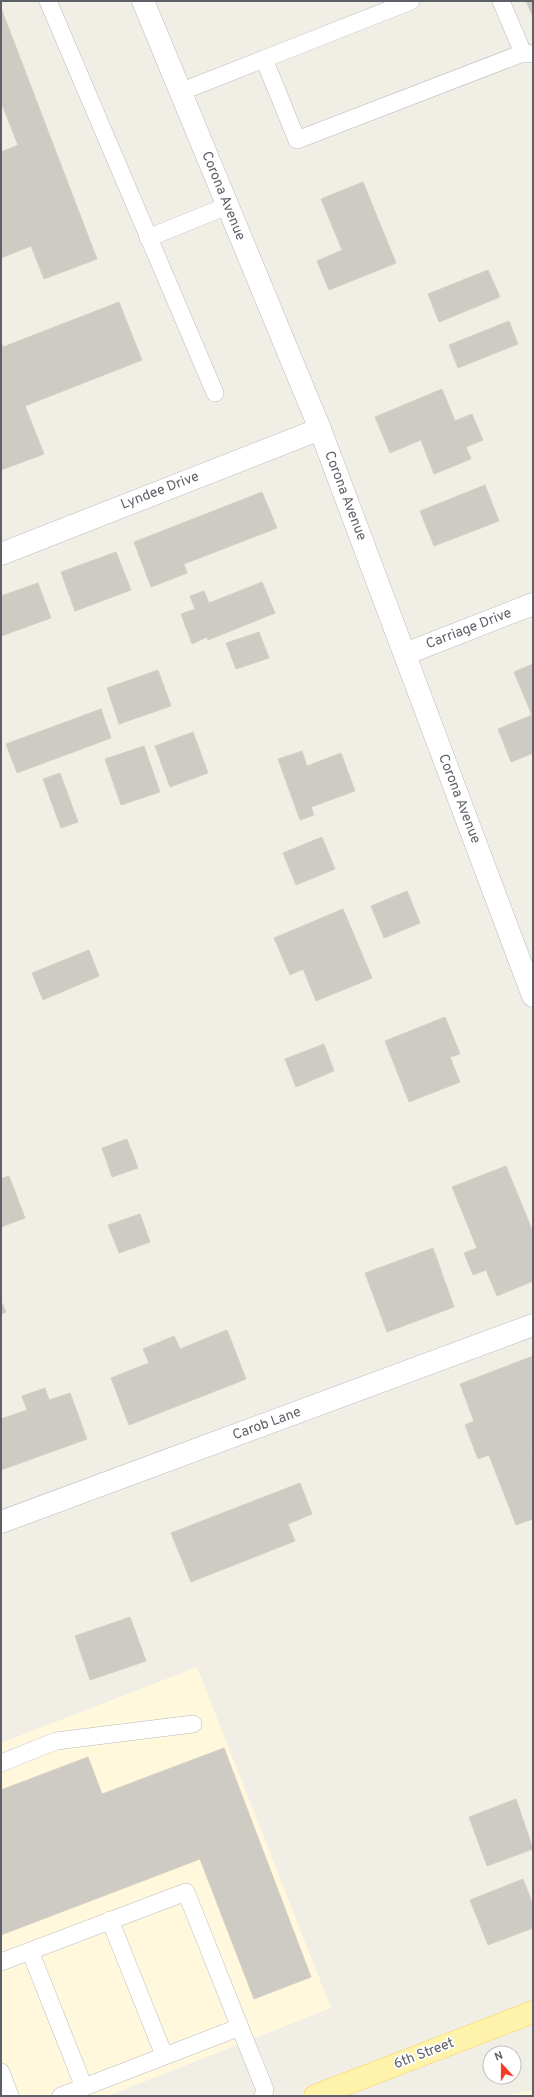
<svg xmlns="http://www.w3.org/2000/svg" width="534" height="2097" font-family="Overpass,sans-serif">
  <rect width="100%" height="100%" fill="#f1eee6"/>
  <g fill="#fff8dc">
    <polygon points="197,1667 331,2008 108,2096 1,2096 1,1743"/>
    <polygon points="533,2090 533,2096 503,2096"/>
  </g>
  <g fill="#cecbc4" stroke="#d6d0c3">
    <polygon points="526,1 533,1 533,17"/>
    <polygon points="1,8 97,259 44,279 31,246 1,258 1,152 18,145 1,102"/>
    <polygon points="363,182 396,263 329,290 317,261 342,250 321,199"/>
    <polygon points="488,270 500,297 439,322 428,294"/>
    <polygon points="119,302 142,360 25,406 44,454 1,470 1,342 3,347"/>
    <polygon points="509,321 518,344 458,368 449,345"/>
    <polygon points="442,389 455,421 472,414 483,440 466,447 471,459 434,474 421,440 390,453 375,417"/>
    <polygon points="485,485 499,521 434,546 420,511"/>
    <polygon points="262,492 277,528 184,564 187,573 151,587 134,542"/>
    <polygon points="116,552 131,590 75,611 61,572"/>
    <polygon points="262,582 275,613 208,640 207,637 192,644 181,614 195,609 190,596 204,591 209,603"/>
    <polygon points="38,583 51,618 1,636 1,596"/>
    <polygon points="259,632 269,658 236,669 226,643"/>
    <polygon points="533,664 533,753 511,762 498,729 532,715 514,672"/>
    <polygon points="158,670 171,706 119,724 107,688"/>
    <polygon points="101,709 111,738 17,773 6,744"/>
    <polygon points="193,732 208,773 170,787 155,746"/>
    <polygon points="144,746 160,792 121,805 105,759"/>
    <polygon points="302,751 307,766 341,753 355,791 311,807 314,815 300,820 278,759"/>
    <polygon points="60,773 78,822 61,828 43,779"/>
    <polygon points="322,837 335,869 296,885 283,853"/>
    <polygon points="407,891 420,923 384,938 371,906"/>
    <polygon points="343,909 372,978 316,1001 303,969 290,975 274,938"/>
    <polygon points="89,950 99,976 43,1000 32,973"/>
    <polygon points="445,1017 460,1054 450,1057 460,1082 409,1102 385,1041"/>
    <polygon points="324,1044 334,1071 296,1087 285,1059"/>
    <polygon points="127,1139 138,1168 112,1177 102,1148"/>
    <polygon points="506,1166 533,1232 533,1281 497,1296 486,1270 473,1275 464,1253 477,1248 452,1187"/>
    <polygon points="9,1176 25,1218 1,1227 1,1179"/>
    <polygon points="140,1214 150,1242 119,1253 108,1225"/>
    <polygon points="433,1248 454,1307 387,1332 365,1273"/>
    <polygon points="1,1301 6,1312 1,1314"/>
    <polygon points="227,1330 246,1379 129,1425 111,1378 149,1363 143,1349 174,1336 180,1349"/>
    <polygon points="533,1356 533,1453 531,1454 533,1460 533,1519 516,1525 489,1455 478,1459 465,1425 474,1421 460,1384"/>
    <polygon points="45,1388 49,1400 70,1393 87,1439 1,1470 1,1419 27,1410 22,1396"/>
    <polygon points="300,1483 312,1514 288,1524 295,1541 191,1582 171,1533"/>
    <polygon points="130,1617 146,1661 90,1680 75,1636"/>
    <polygon points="224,1748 311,1977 254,1999 200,1859 1,1935 1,1790 88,1757 102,1794"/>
    <polygon points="516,1799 533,1849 487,1866 469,1817"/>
    <polygon points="523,1879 533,1905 533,1928 488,1945 470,1900"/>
  </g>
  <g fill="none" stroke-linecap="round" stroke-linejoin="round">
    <defs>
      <g id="lane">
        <polyline points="48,1 215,393"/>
        <polyline points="501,1 523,53"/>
        <polyline points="264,59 411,1"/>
        <polyline points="180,92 264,59 297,140 523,53 533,54"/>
        <polyline points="148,238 227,206"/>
        <polyline points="1,1763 56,1741 193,1724"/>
        <polyline points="110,1920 164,2055"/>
        <polyline points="30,1951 84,2087"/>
        <polyline points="1,1962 186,1892 265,2090 263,2096"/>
        <polyline points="1,2072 10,2096"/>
        <polyline points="61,2096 240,2027"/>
      </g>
      <g id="street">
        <polyline points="143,1 320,429 533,996"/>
        <polyline points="1,554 320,429"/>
        <polyline points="405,654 533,604"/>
        <polyline points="1,1522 533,1325"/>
      </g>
      <polyline id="primary" points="315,2096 533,2012"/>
    </defs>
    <use href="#lane" stroke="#b8bbc0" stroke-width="18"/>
    <use href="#street" stroke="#b8bbc0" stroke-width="23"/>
    <use href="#primary" stroke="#fcd054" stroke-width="23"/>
    <use href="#lane" stroke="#fff" stroke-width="17"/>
    <use href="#street" stroke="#fff" stroke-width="22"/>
    <use href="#primary" stroke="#fff3ac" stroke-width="22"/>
  </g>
  <g text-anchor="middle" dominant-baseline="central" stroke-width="3.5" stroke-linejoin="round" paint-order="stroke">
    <g font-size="14" fill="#5d6167" stroke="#fff">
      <text transform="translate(223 196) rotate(68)">Corona Avenue</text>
      <text transform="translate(160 491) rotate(-21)">Lyndee Drive</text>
      <text transform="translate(345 496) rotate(69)">Corona Avenue</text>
      <text transform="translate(469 629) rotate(-21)">Carriage Drive</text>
      <text transform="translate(459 799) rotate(69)">Corona Avenue</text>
      <text transform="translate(267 1424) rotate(-20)">Carob Lane</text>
      <text transform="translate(424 2054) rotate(-21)">6th Street</text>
    </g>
  </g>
  <rect width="534" height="2097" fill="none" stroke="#5d6167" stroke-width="4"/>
  <g transform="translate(502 2065) rotate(339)"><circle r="19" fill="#ffffff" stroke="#bec0c2"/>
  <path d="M0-3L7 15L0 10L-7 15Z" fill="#f63b26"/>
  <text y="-6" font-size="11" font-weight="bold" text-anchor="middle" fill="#5d6167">N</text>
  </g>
</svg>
